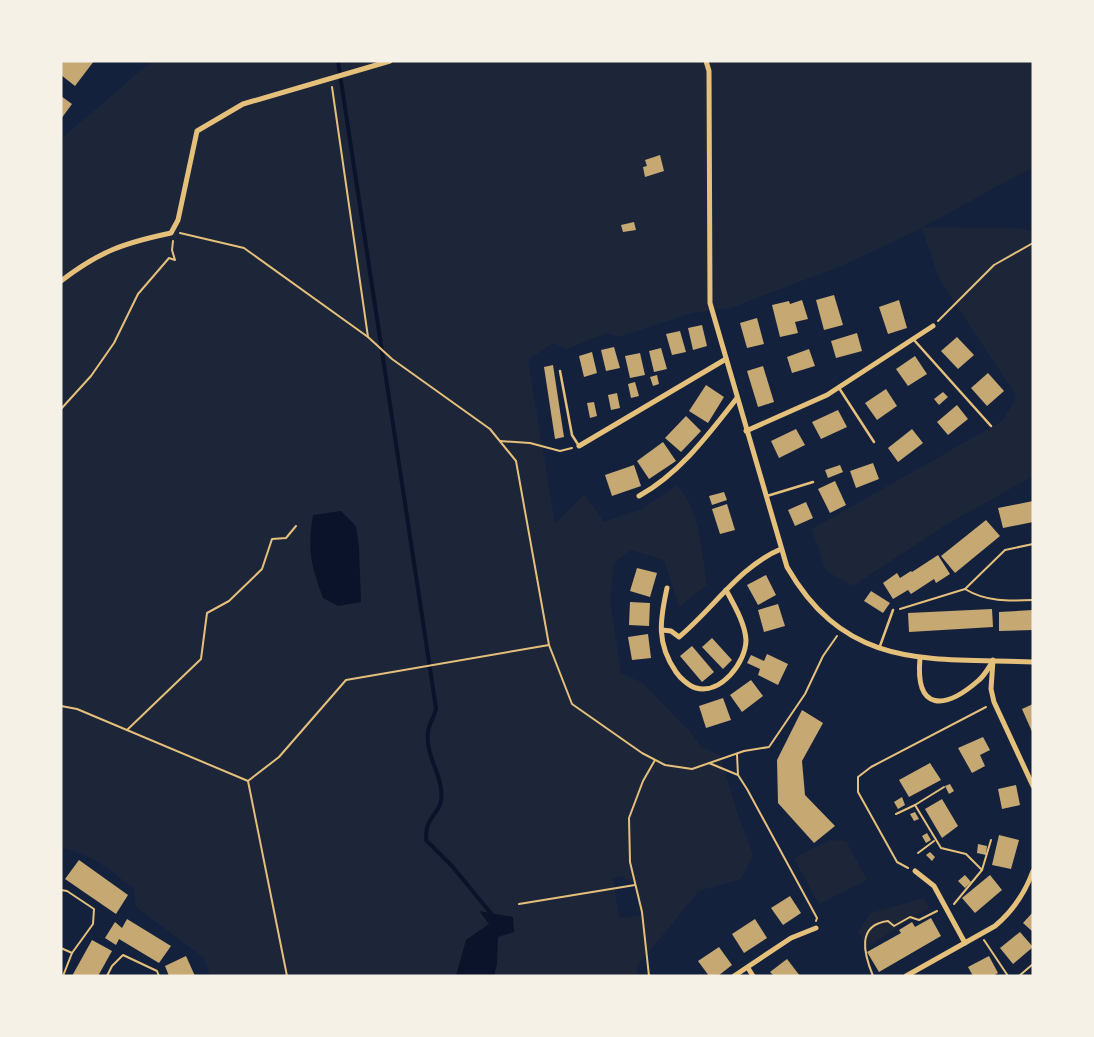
<svg xmlns="http://www.w3.org/2000/svg" width="1094" height="1037" font-family="Overpass,sans-serif">
  <rect width="100%" height="100%" fill="#14213d"/>
  <g fill="#1d2539" fill-rule="evenodd">
    <path d="M 152,61 L 1033,61 L 1033,167 L 923,227 L 1018,228 L 1033,231 L 1033,476 L 944,526 L 853,586 L 826,571 L 812,529 L 1002,421 L 1017,397 L 939,279 L 922,228 L 846,264 L 731,308 L 692,313 L 618,337 L 607,333 L 567,349 L 553,343 L 528,360 L 555,524 L 584,494 L 604,522 L 641,509 L 676,486 C 700,503 702,557 707,585 L 679,607 L 664,560 L 631,550 L 614,562 L 610,601 L 621,673 L 643,683 L 691,733 L 701,747 L 720,755 L 737,812 L 753,855 L 741,879 L 699,891 L 637,966 L 637,976 L 210,976 L 204,958 L 136,907 L 134,889 C 113,872 89,852 61,848 L 61,139 ZM 622,876 L 636,885 L 642,907 L 639,916 L 619,918 L 613,878 Z"/>
    <polygon points="830,840 846,841 867,880 819,904 794,858"/>
    <polygon points="924,898 929,908 867,947 858,931 871,913"/>
  </g>
  <g fill="#0b132b">
    <path d="M 341,511 L 356,526 L 359,547 L 361,602 L 338,606 L 323,598 C 311,565 307,550 313,515 Z"/>
    <polygon points="479,911 513,917 514,932 498,937 497,964 494,976 456,976 466,940 489,924"/>
  </g>
  <g fill="none" stroke-linecap="round" stroke-linejoin="round">
    <path stroke="#0b132b" stroke-width="4" d="M 338,61 L 436,708 C 435,717 428,724 428,733 C 425,757 445,778 441,801 C 439,811 431,816 428,825 C 426,829 426,836 426,840 L 452,866 L 493,916"/>
  </g>
  <g fill="#c6a872">
    <polygon points="61,61 94,61 75,86 61,75"/>
    <polygon points="61,96 72,104 61,119"/>
    <polygon points="660,155 664,171 645,177 643,167 647,166 645,160"/>
    <polygon points="634,222 636,230 623,232 621,225"/>
    <polygon points="834,295 843,325 824,330 816,300"/>
    <polygon points="802,300 808,319 795,322 798,333 780,337 772,305 789,301 790,304"/>
    <polygon points="899,300 907,328 888,334 879,307"/>
    <polygon points="757,318 764,344 747,348 740,323"/>
    <polygon points="702,325 707,346 693,350 688,328"/>
    <polygon points="680,331 686,352 672,355 666,334"/>
    <polygon points="857,333 862,351 836,358 831,341"/>
    <polygon points="957,337 974,355 958,369 941,351"/>
    <polygon points="614,347 620,368 606,371 601,350"/>
    <polygon points="661,348 667,369 654,372 649,351"/>
    <polygon points="809,349 815,366 792,373 787,357"/>
    <polygon points="592,352 597,373 584,377 579,356"/>
    <polygon points="640,353 645,375 630,378 625,356"/>
    <polygon points="915,356 927,374 908,386 896,369"/>
    <polygon points="553,365 564,437 555,439 544,367"/>
    <polygon points="763,366 774,402 758,407 747,371"/>
    <polygon points="988,373 1004,391 987,406 971,388"/>
    <polygon points="657,375 659,384 653,386 650,377"/>
    <polygon points="635,382 639,396 631,398 628,384"/>
    <polygon points="706,385 724,397 708,423 689,411"/>
    <polygon points="886,389 897,406 877,420 865,403"/>
    <polygon points="943,392 948,397 939,405 934,399"/>
    <polygon points="617,393 620,408 611,410 608,395"/>
    <polygon points="594,402 597,416 590,418 587,403"/>
    <polygon points="957,405 968,419 948,435 937,422"/>
    <polygon points="838,410 847,427 821,439 812,422"/>
    <polygon points="686,416 701,431 681,452 665,438"/>
    <polygon points="796,429 805,445 779,458 771,441"/>
    <polygon points="912,429 923,443 898,462 888,448"/>
    <polygon points="663,442 676,461 649,479 637,461"/>
    <polygon points="873,463 879,479 856,488 850,471"/>
    <polygon points="634,465 641,486 612,496 605,475"/>
    <polygon points="840,465 843,472 828,478 825,470"/>
    <polygon points="835,481 846,505 830,513 818,489"/>
    <polygon points="724,492 727,500 712,505 709,496"/>
    <polygon points="1033,501 1033,522 1003,528 998,508"/>
    <polygon points="806,502 813,518 795,526 788,510"/>
    <polygon points="727,504 735,530 720,534 712,509"/>
    <polygon points="986,520 1000,536 955,573 941,556"/>
    <polygon points="938,555 950,574 936,583 934,579 911,594 908,590 893,599 883,583 897,573 900,578 911,571 912,572"/>
    <polygon points="637,568 657,573 650,597 630,591"/>
    <polygon points="766,575 776,595 758,605 747,585"/>
    <polygon points="871,591 890,603 883,613 864,601"/>
    <polygon points="630,602 650,603 649,626 629,625"/>
    <polygon points="778,604 785,626 764,632 758,610"/>
    <polygon points="992,609 993,627 909,632 908,613"/>
    <polygon points="1033,610 1033,630 999,631 999,612"/>
    <polygon points="648,634 651,658 632,660 628,637"/>
    <polygon points="712,638 732,660 723,669 702,647"/>
    <polygon points="692,646 714,672 702,682 680,656"/>
    <polygon points="767,654 788,664 778,685 758,675 760,669 747,663 751,655 764,661"/>
    <polygon points="751,680 763,696 742,712 730,695"/>
    <polygon points="723,698 731,720 706,728 699,706"/>
    <polygon points="1033,704 1033,734 1022,709"/>
    <polygon points="802,710 823,723 802,761 805,795 835,826 814,843 778,803 777,760"/>
    <polygon points="983,737 990,750 980,755 985,766 972,773 958,748"/>
    <polygon points="930,763 941,780 909,797 899,780"/>
    <polygon points="950,784 954,791 949,794 945,786"/>
    <polygon points="1016,785 1020,805 1002,809 998,789"/>
    <polygon points="902,797 905,805 898,809 894,802"/>
    <polygon points="942,799 958,826 942,838 925,809"/>
    <polygon points="915,812 919,819 914,821 910,814"/>
    <polygon points="927,833 931,840 926,843 922,836"/>
    <polygon points="999,835 1019,840 1011,869 992,865"/>
    <polygon points="978,844 987,846 986,855 977,853"/>
    <polygon points="930,852 935,857 932,861 926,855"/>
    <polygon points="79,860 128,895 116,914 65,879"/>
    <polygon points="965,875 971,882 965,888 958,881"/>
    <polygon points="990,875 1002,890 975,913 962,898"/>
    <polygon points="790,896 801,913 783,925 771,908"/>
    <polygon points="1033,912 1033,932 1023,923"/>
    <polygon points="931,918 941,936 879,972 867,952 901,933 899,930 912,922 915,927"/>
    <polygon points="127,919 171,946 159,963 119,939 116,945 105,938 115,922 122,928"/>
    <polygon points="755,919 767,938 744,953 732,934"/>
    <polygon points="1020,932 1033,947 1013,964 1000,948"/>
    <polygon points="92,940 112,951 98,976 72,976"/>
    <polygon points="719,947 732,965 718,976 709,976 698,961"/>
    <polygon points="186,956 195,976 169,976 165,966"/>
    <polygon points="989,956 998,973 993,976 973,976 968,967"/>
    <polygon points="787,959 800,976 774,976 770,972"/>
  </g>
  <g fill="none" stroke-linecap="round" stroke-linejoin="round">
    <g stroke="#e5c07b" stroke-width="2">
      <polyline points="332,87 368,337"/>
      <polyline points="180,233 244,248 368,337 392,359 490,429 516,461 549,645 572,704 642,753 665,765 692,769 744,751 769,747 805,694 823,656 837,636"/>
      <polyline points="938,321 994,265 1033,243"/>
      <polyline points="61,409 91,376 114,343 138,294 169,258 175,260 172,250 173,241"/>
      <polyline points="500,441 530,443 560,451 572,448"/>
      <path d="M 965,589 C 986,602 1009,601 1033,600"/>
      <polyline points="900,609 965,589 1005,550 1033,544"/>
      <polyline points="61,706 77,709 248,781 287,976"/>
      <polyline points="127,730 201,659 207,613 229,601 262,569 272,539 286,538 296,526"/>
      <polyline points="737,754 738,775"/>
      <polyline points="709,763 738,775 747,789 817,918 816,921"/>
      <polyline points="248,781 279,757 346,680 549,645"/>
      <polyline points="944,787 915,805 941,848 966,854 982,870"/>
      <polyline points="896,814 915,805"/>
      <polyline points="918,853 934,841"/>
      <polyline points="908,868 897,862 858,792 858,777 871,767 986,707"/>
      <polyline points="61,890 67,891 94,909 93,924 72,953 63,976"/>
      <polyline points="519,904 635,885"/>
      <polyline points="954,904 982,870 991,840"/>
      <polyline points="984,940 1008,976"/>
      <polyline points="61,948 72,953"/>
      <polyline points="107,976 112,966 123,955 157,971 159,976"/>
      <polyline points="649,976 642,912 630,862 629,818 643,781 655,760"/>
      <path d="M 873,976 C 864,954 856,925 888,921 L 894,926 L 910,917 L 919,920 L 937,911"/>
      <polyline points="1019,976 1033,964"/>
    </g>
    <g stroke="#e5c07b" stroke-width="2.5">
      <polyline points="914,340 991,426"/>
      <polyline points="560,371 572,435 579,446"/>
      <polyline points="839,388 874,442"/>
      <polyline points="767,496 813,482"/>
      <polyline points="880,646 893,610"/>
    </g>
    <g stroke="#e5c07b" stroke-width="5">
      <path d="M 706,61 L 709,71 L 710,303 L 787,567 C 847,671 928,658 1033,662"/>
      <path d="M 61,281 C 100,251 124,243 171,233 L 178,220 L 197,131 L 243,104 L 390,61"/>
      <polyline points="746,431 827,395 933,326"/>
      <polyline points="579,446 726,359"/>
      <path d="M 639,496 C 680,473 708,435 737,398"/>
      <path d="M 667,588 C 660,620 656,643 676,672 C 680,678 689,686 696,688 C 721,695 746,662 746,640 C 745,623 734,605 726,590"/>
      <path d="M 662,630 L 671,631 L 679,637 C 713,609 740,566 781,549"/>
      <path d="M 920,658 C 915,712 945,710 979,680 C 985,675 989,667 993,661"/>
      <polyline points="993,660 991,689 994,702 1033,786"/>
      <polyline points="915,871 934,886 965,943"/>
      <polyline points="748,968 753,976"/>
      <polyline points="734,976 791,938 816,928"/>
      <path d="M 906,976 L 995,926 C 1013,911 1025,893 1033,871"/>
    </g>
  </g>
  <rect width="1094" height="1037" fill="none" stroke="#f6f1e7" stroke-width="125"/>
</svg>
